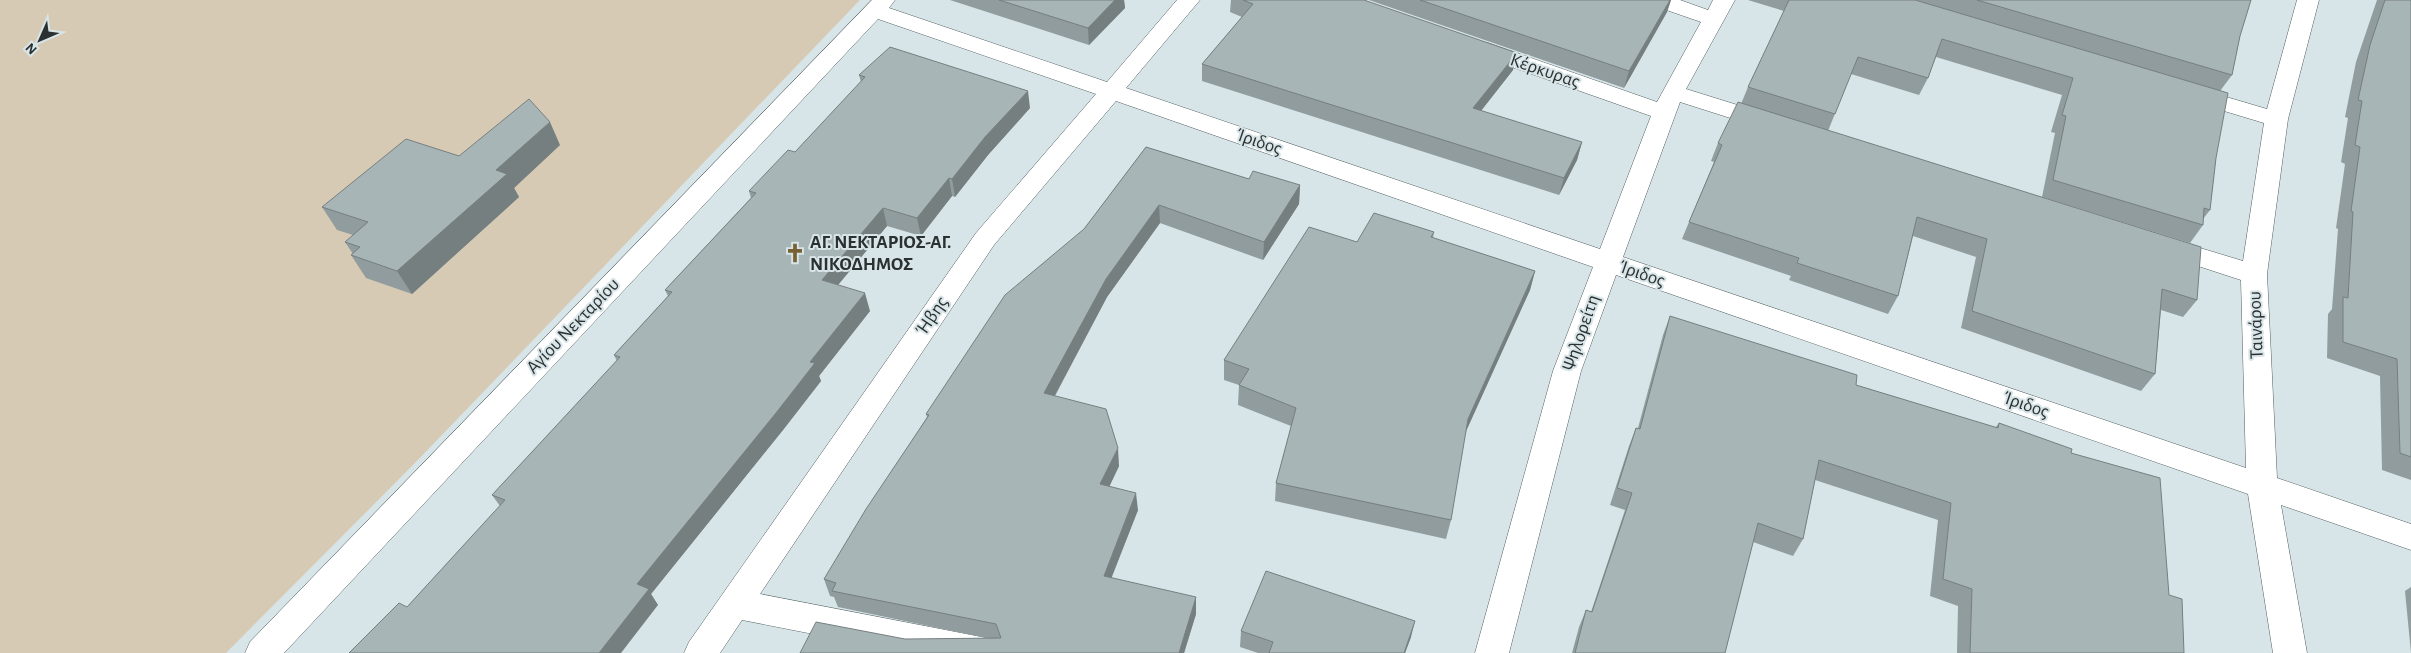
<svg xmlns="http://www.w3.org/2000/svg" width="2411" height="653" font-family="'Alegreya Sans',sans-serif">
  <rect width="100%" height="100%" fill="#d8e5e8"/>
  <polygon fill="#d6cab4" points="0,0 860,0 414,464 226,653 0,653"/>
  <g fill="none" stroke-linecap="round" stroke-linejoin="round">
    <defs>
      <polygon id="minor" points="872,0 895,0 889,8 1107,82 1177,0 1200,0 1126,88 1600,249 1651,116 1472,53 1469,48 1472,43 1480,41 1488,43 1657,102 1701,22 1652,5 1649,0 1680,0 1708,10 1713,0 1735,0 1686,89 1776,117 1780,122 1776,127 1768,130 1680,102 1623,257 2246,468 2241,280 2155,252 2151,246 2155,240 2164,237 2243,261 2264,123 2181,98 2177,93 2181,88 2189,86 2267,109 2297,0 2319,0 2288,119 2267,274 2277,478 2411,524 2411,550 2281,505 2307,653 2273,653 2248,494 1616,275 1581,371 1509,653 1475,653 1553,371 1593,267 1116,101 994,245 760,594 987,638 999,642 1004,653 910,653 742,620 720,653 684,653 689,642 976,233 1096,94 878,19 284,653 245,653 250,642"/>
    </defs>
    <use href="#minor" stroke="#535f61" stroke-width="1"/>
    <use href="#minor" fill="#fff" fill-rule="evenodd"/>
  </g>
  <g fill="#909c9d">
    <polygon points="950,0 1124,0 1125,8 1089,45"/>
    <polygon points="1231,0 1364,0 1513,70 1481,111 1582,142 1577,160 1559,195 1202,81 1202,64 1242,17 1230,12"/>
    <polygon points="1369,0 1671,0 1667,12 1624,88"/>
    <polygon points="1748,0 2251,0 2240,36 2232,75 2220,91 2216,158 2210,210 2203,219 2203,225 2190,243 2042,197 2055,133 2051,132 2062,95 1936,57 1928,78 1919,95 1851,74 1828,131 2197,300 2183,317 2161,310 2155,374 2141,391 1961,328 1976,257 1913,236 1898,296 1888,314 1789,280 1791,276 1682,239 1689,222 1714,162 1711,161 1718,143 1741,104 1748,87 1784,11"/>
    <polygon points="2377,0 2411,0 2411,480 2382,470 2380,376 2327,358 2328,314 2332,309 2338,229 2336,228 2345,164 2341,162 2348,118 2345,117 2356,62"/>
    <polygon points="859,75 1030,108 988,155 955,197 952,196 921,236 887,226 838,285 870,311 819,376 821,381 783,430 651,594 658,605 407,607 500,506 492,495 617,361 614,355 668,296 665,290 751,198 749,191 795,152 861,82"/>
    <polygon points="560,145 514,188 519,197 412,294 366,278 351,255 353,254 345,242 353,235 337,230 322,207 459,156"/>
    <polygon points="1146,147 1249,179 1300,185 1299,204 1263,260 1160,223 1107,297 1055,396 1119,466 1109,487 1138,510 1111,578 1196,614 1184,653 800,653 905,639 991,639 838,607 834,597 830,596 824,579 927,417 926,414 1084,229"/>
    <polygon points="1434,232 1433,238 1535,271 1530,290 1465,433 1451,520 1446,539 1275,501 1276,483 1291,426 1238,405 1239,385 1224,380 1224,360 1357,242"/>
    <polygon points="1670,316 1856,385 1995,428 1999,423 2071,453 2169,595 2184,653 1957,653 1958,606 1930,596 1938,520 1815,480 1803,539 1793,556 1753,542 1725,653 1572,653 1579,627 1586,610 1591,612 1625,510 1610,505 1629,446 1636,428 1638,428 1663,335"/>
    <polygon points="2411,587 2411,653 2405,591"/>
    <polygon points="1241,631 1411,637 1405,653 1258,653 1240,647"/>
  </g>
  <g fill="#767f80">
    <polygon points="1115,0 1124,0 1125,8 1089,45 1088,28"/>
    <polygon points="1670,0 1671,0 1667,12 1624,88 1629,71"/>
    <polygon points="1517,53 1513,70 1469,126 1473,108"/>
    <polygon points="1028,91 1030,108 988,155 955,197 952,179 985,137"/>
    <polygon points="550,122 560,145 514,188 519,197 412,294 397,271 496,170"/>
    <polygon points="1582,142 1577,160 1559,195 1564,178"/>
    <polygon points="949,178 952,196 921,236 917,218"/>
    <polygon points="1300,185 1299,204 1263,260 1264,242"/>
    <polygon points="1159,205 1160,223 1107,297 1047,410 1044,393 1106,279"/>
    <polygon points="883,208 887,226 828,297 822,280"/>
    <polygon points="1535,271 1530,290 1463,438 1468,419"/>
    <polygon points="865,293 870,311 819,376 821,381 783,430 651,594 658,605 621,653 599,653 637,584 810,362"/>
    <polygon points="1118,448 1119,466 1102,502 1100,484"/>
    <polygon points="1136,493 1138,510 1106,592 1104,576"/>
    <polygon points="1196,597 1196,614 1184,653 1179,653"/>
    <polygon points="1415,621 1411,637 1405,653 1404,653"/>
  </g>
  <g fill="#a8b5b7" stroke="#767f80">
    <polygon points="999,0 1115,0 1088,28"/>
    <polygon points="1243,0 1364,0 1517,53 1473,108 1582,142 1564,178 1202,64 1253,4"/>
    <polygon points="1420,0 1670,0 1629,71"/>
    <polygon points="1789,0 1915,0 2228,93 2216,158 2210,210 2204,208 2203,225 2053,180 2066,116 2062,115 2073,78 1942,39 1928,78 1858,57 1835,114 1748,87"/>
    <polygon points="1977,0 2251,0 2240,36 2232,75"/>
    <polygon points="2385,0 2411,0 2411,457 2400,453 2397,359 2343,342 2343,297 2348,298 2353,212 2351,211 2360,147 2355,145 2362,101 2358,100 2370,45"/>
    <polygon points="890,47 1028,91 985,137 952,179 949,178 917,218 883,208 822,280 865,293 810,362 815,363 776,413 637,584 649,589 599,653 349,653 399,603 407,607 505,500 492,495 620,357 614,355 672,292 665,290 756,193 749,191 788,150 795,152 865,77 859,75"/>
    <polygon points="529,99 550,122 496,170 507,174 397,271 351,255 360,247 345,242 368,222 322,207 406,139 459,156"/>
    <polygon points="1738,102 2201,247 2197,300 2162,289 2155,374 1972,311 1987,239 1917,217 1898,296 1797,263 1799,258 1689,222 1722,145 1718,143"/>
    <polygon points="1146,147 1249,179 1253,171 1300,185 1264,242 1159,205 1106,279 1044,393 1106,409 1118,448 1100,484 1136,493 1104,576 1196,597 1179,653 800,653 816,622 905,639 1001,638 996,624 832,591 836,583 824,579 866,509 929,415 926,414 1005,295 1084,229"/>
    <polygon points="1374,213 1434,232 1431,237 1535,271 1468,419 1451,520 1276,483 1296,408 1239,385 1249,369 1224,360 1309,227 1357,242"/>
    <polygon points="1670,316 1857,375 1856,385 1998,428 1999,423 2072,449 2071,453 2160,478 2169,595 2182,599 2184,653 1970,653 1972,589 1943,579 1951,503 1819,460 1803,539 1758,523 1725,653 1575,653 1586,610 1592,612 1632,493 1617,488 1636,428 1640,429"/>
    <polygon points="1266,571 1415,621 1404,653 1269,653 1273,642 1241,631"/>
  </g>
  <defs>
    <symbol id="church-bare" viewBox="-9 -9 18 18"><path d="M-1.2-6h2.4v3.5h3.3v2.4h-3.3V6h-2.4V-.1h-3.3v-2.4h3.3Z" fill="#796132" stroke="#d8e5e8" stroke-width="2.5" paint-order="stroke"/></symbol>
  </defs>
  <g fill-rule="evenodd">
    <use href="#church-bare" x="781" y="239" width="28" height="28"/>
  </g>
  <g text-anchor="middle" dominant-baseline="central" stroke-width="4" stroke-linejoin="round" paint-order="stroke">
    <g font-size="19" fill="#2b3031" stroke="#d8e5e8">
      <text transform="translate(1545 71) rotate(19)">Κέρκυρας</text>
      <text transform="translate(1259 142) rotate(19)">Ίριδος</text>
      <text transform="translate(1642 274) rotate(19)">Ίριδος</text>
      <text transform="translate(932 316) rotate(-56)">Ήβης</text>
      <text transform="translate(2256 325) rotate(-92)">Ταινάρου</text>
      <text transform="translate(573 326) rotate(-46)">Αγίου Νεκταρίου</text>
      <text transform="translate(1581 333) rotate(-71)">Ψηλορείτη</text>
      <text transform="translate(2026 405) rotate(19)">Ίριδος</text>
    </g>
    <g font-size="19" font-weight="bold" fill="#2b3031" stroke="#d8e5e8" text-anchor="start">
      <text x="810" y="242">ΑΓ. ΝΕΚΤΑΡΙΟΣ-ΑΓ.<tspan x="810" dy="22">ΝΙΚΟΔΗΜΟΣ</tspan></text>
    </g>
  </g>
  <g transform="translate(40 40) rotate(225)" stroke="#d8e5e8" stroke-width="4" paint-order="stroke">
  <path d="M0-4L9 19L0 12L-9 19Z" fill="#2b3031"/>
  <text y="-8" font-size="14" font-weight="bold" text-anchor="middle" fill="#2b3031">N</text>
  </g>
</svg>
